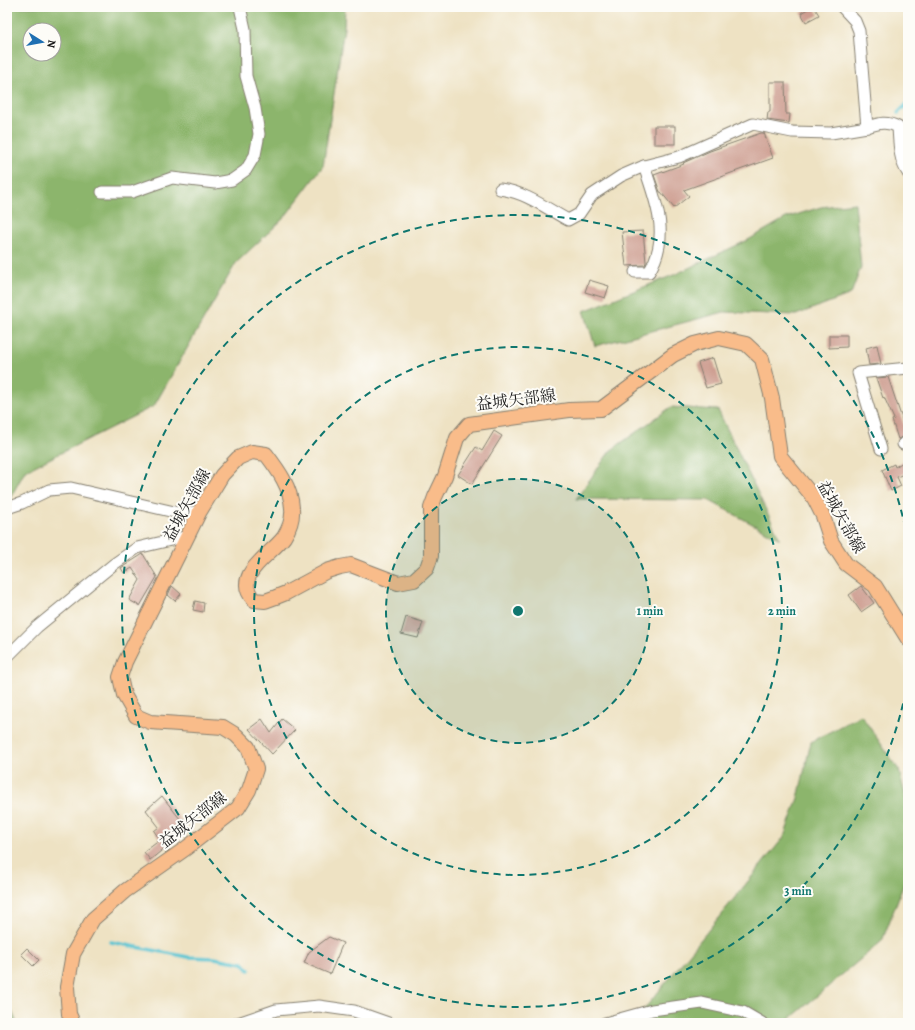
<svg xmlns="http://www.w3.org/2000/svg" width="915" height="1030" font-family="Alegreya,'Noto Serif JP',serif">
  <rect width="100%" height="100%" fill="#fdfcf7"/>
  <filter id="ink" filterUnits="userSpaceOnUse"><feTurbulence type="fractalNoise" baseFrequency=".025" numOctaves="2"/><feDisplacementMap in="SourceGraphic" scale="8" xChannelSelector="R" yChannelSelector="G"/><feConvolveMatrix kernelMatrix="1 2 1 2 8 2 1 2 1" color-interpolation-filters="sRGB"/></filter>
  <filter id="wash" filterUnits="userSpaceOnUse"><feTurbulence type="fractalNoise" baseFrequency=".012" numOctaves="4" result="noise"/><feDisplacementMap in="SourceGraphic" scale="16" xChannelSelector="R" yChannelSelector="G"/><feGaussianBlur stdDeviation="0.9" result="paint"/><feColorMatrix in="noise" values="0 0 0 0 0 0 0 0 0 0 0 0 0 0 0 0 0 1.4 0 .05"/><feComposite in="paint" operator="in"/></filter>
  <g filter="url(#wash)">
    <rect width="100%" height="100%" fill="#eee2c3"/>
    <g fill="#8cb56c" stroke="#546844" fill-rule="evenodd">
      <path d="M 7,7 L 345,7 L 344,28 L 323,166 L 284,218 L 236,263 L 154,406 L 25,471 L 7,504 ZM 30,30 L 54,30 L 54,54 L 30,54 Z"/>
      <polygon points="855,203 861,267 851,294 796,315 724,312 595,346 584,311 676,274 748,240 786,218 821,207"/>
      <polygon points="671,407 718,410 780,539 708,500 576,499 610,451"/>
      <polygon points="861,715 899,770 908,807 908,873 882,941 785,1023 633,1023 784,837 798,798 811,742"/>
      <polygon points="7,1000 17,1023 7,1023"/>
    </g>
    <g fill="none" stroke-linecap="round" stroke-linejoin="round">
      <g stroke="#59c4d2" stroke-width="3.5">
        <polyline points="898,113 908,103"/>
        <polyline points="111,942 188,957 214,958 243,963 249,970"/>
      </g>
    </g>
    <g id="blocks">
      <g fill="#cd9d90">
        <polygon points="811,7 814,7 819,15 806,22 801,13"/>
        <polygon points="770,82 785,82 786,114 790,114 789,123 767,120 768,112 770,112"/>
        <rect x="654" y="126" width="21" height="18"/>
        <polygon points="761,133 764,133 773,158 684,190 689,196 674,208 661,192 660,192 654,175 684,164 683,163 710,151"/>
        <polygon points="643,231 646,262 645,265 626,266 622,232"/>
        <polygon points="589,280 609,286 605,298 585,292"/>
        <polygon points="829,335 847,335 847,347 829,348"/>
        <polygon points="877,345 881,364 869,365 866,348"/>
        <polygon points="713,358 721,384 706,388 698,363"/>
        <polygon points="888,377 905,428 908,427 908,435 898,439 892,420 894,419 884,397 883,398 876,378"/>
        <polygon points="494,431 502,436 472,484 458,475 476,447 482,451"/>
        <polygon points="908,459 908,472 897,477 901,486 891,491 882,470 894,464 895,467"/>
        <polygon points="143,554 157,577 140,606 129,600 140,580 132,568 124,573 121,568"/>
        <polygon points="172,586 181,594 175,601 168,595"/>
        <polygon points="861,586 874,603 861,612 849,595"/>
        <polygon points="195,601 204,603 203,612 193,610"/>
        <polygon points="406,617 423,622 418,638 401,634"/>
        <polygon points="262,719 271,733 282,719 295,730 272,754 249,729"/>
        <polygon points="162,796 188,829 150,860 144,852 160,840 154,831 159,827 146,810"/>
        <polygon points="329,937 343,943 330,974 304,963 309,952"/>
        <polygon points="27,948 39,960 33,966 21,954"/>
      </g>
    </g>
  </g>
  <g filter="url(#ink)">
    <use href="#blocks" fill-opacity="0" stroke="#857f70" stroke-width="1"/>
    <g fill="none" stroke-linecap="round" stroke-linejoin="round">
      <defs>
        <g id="minor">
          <path d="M 842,7 L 855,21 L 859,31 L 867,127 C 879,123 887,121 898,127 C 899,142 899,161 908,173"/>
          <path d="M 500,189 C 525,192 546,208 568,220 L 579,214 L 592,195 L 621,176 L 644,166 L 679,157 L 753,124 L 792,132 L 831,133 L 867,127"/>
          <polyline points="102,192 132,192 172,178 215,183 232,180 246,170 255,155 259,134 255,108 246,76 245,29 240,7"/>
          <path d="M 635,272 L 649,272 C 671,236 656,202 644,166"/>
          <polyline points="903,444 908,442"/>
          <polyline points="881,449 858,373 908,368"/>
          <polyline points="7,508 22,503 49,490 71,488 183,514 200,511"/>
          <polyline points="7,657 37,627 114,564 137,548 188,536"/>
          <polyline points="238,1023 276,1010 319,1006 354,1011 388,1023"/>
          <polyline points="605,1023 652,1010 702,1003 743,1012 762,1023"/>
        </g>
        <path id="major" d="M 73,1023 L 69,1014 L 67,987 L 73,954 L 93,919 L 125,891 L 185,849 L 238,808 L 249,790 L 256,769 L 248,747 L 236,735 L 223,727 L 150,722 L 136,716 L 124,695 L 120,677 L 125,662 L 200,511 L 222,475 L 238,458 L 252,452 L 266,454 C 278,470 291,487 292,508 C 293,518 289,529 284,537 C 271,555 231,575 254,600 L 265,601 L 276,597 L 286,593 L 327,571 L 340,567 L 351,565 L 398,583 L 414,580 L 427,568 L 431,556 L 431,508 L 435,497 L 445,476 L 457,438 L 469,424 L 569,410 L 601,409 L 673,355 L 695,344 L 719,338 L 746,344 L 762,359 L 772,398 L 780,456 L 814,498 L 823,516 L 831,541 L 846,564 L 875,586 L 908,639"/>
      </defs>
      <use href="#minor" stroke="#857f70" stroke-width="13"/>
      <use href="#major" stroke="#857f70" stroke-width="16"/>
      <use href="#minor" stroke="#fff" stroke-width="11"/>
      <use href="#major" stroke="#f9bc8a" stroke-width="14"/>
    </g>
  </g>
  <circle cx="518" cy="611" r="132" fill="#0f766e" fill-opacity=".12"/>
  <g fill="none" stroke="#0f766e" stroke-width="2" stroke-dasharray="7 5">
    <circle cx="518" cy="611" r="132"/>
    <circle cx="518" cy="611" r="264"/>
    <path d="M908 680A396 396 0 1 1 908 542"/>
  </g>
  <g text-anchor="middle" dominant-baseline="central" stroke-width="4" stroke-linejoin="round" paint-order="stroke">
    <g font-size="16" fill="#1c1c1c" stroke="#fdfcf7">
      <text transform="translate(516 400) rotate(-7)">益城矢部線</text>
      <text transform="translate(187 505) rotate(-61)">益城矢部線</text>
      <text transform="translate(841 517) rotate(61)">益城矢部線</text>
      <text transform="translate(193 820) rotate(-38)">益城矢部線</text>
    </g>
  </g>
  <circle cx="518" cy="611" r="6" fill="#0f766e" stroke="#fdfcf7" stroke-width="2"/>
  <g font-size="12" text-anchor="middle" font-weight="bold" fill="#0f766e" stroke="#fdfcf7" stroke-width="4" stroke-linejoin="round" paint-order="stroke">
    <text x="650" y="615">1 min</text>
    <text x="782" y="615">2 min</text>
    <text x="798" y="895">3 min</text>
  </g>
  <rect width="915" height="1030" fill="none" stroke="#fdfcf7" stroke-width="24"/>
  <g transform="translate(42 42) rotate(101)"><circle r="19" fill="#fdfcf7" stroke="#a3a29f"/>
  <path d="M0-3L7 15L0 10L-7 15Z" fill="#1f6fb2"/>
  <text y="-6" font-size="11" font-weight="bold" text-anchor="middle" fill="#1c1c1c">N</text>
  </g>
</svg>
